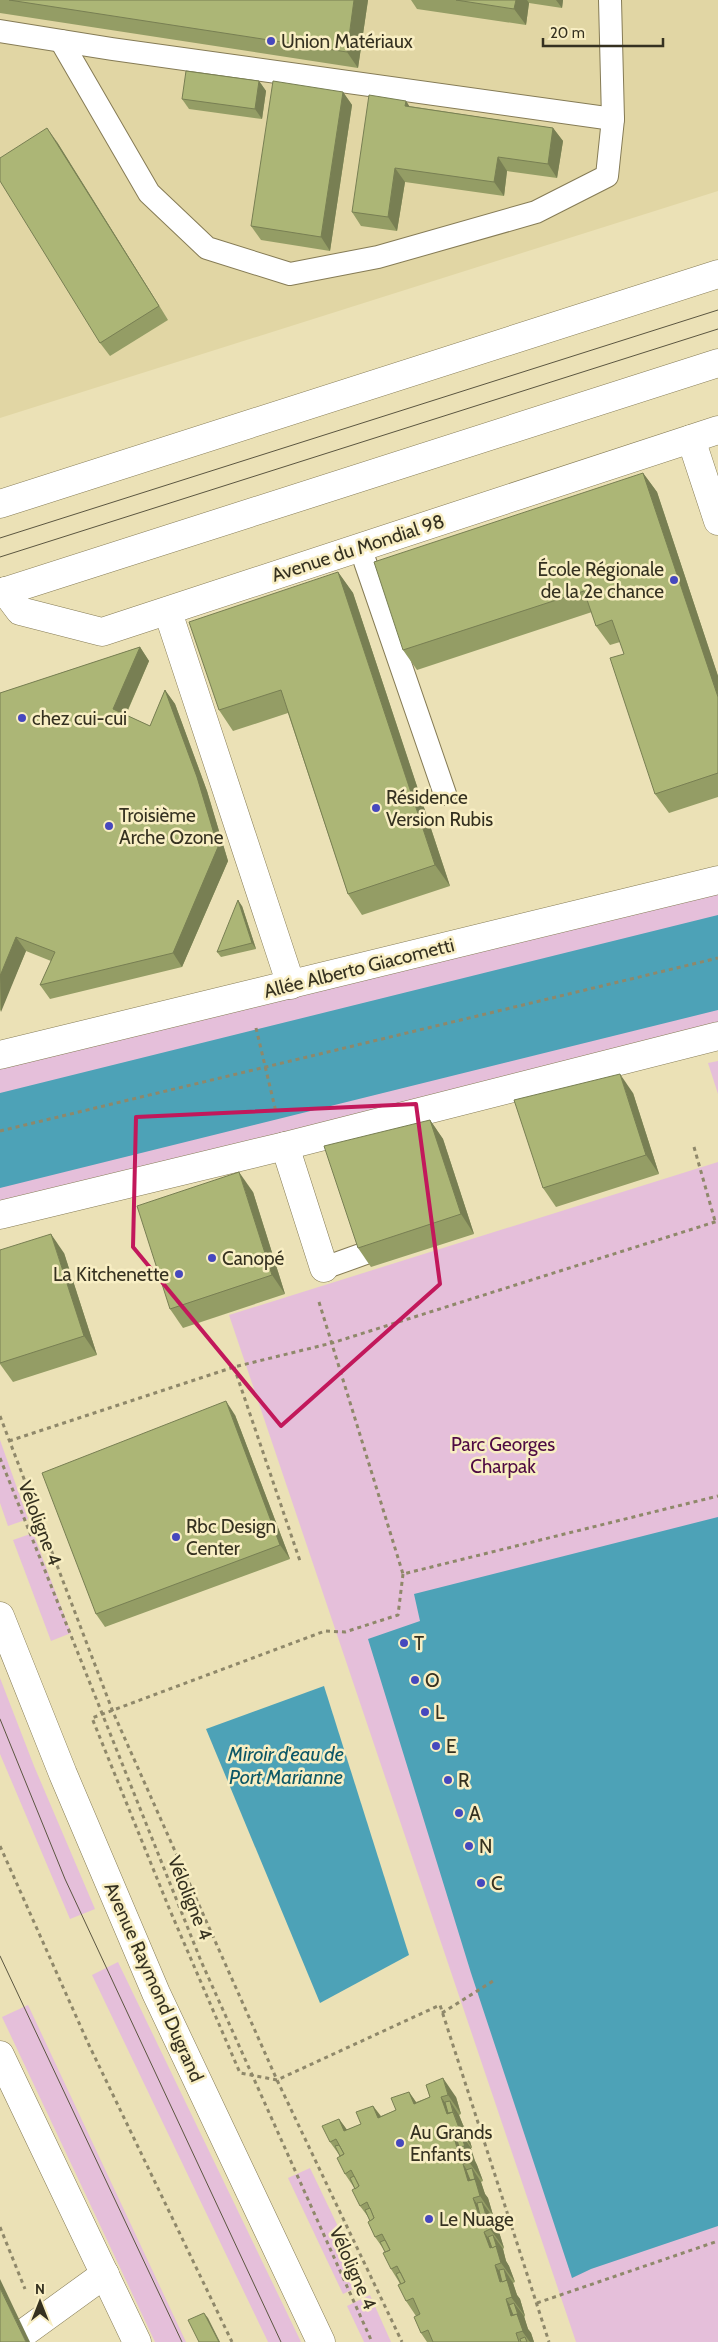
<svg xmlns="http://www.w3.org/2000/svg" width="718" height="2342" font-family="Cabin,sans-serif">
  <rect width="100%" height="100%" fill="#ebe1b6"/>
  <polygon fill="#e1d6a4" points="0,0 718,0 718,191 0,418"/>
  <g fill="#e5bfda">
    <polygon points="718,893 718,1028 0,1204 0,1067"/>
    <polygon points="718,1061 718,1094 708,1063"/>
    <polygon points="718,1162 718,2342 576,2342 229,1315"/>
    <polygon points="0,1440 28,1519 8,1526 0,1503"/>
    <polygon points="33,1533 71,1633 51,1641 13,1540"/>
    <polygon points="0,1678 34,1766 95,1909 70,1919 0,1754"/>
    <polygon points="118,1962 301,2342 268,2342 92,1975"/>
    <polygon points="28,2005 186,2342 155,2342 2,2017"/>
    <polygon points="310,2168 365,2283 343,2294 288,2178"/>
    <polygon points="370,2295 391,2342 364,2342 347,2306"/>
  </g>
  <g fill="#4da2b7">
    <polygon points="718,915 718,1010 0,1188 0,1093"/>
    <polygon points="718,1517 718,2226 591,2269 572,2278 471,1973 368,1639 420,1621 414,1594"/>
    <polygon points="324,1686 409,1955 320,2003 206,1729"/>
  </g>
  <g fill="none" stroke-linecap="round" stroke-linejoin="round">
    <defs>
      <g id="lane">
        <polyline points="0,31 112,49 613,119 610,0"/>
        <polyline points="61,41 149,193 207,248 290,274 378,257 536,212 607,176 613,119"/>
        <polyline points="360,547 445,794"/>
        <polyline points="324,1268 366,1253"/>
      </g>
      <g id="street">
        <polyline points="691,439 718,521"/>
        <polyline points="5,591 20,611 102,632 718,430"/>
        <polyline points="168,612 291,985"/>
        <polyline points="0,1055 718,880"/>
        <polyline points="285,1146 324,1268"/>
        <polyline points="0,1215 285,1146 718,1036"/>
        <polyline points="25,2332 105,2274"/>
      </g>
      <g id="secondary">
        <polyline points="0,504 718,274"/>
        <polyline points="0,593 718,363"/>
      </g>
      <g id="primary">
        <polyline points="0,1616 63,1774 156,1993 321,2342"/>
        <polyline points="0,2055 137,2342"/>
      </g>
    </defs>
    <use href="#lane" stroke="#857b55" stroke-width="24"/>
    <use href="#street" stroke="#857b55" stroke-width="29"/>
    <use href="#secondary" stroke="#857b55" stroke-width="29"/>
    <use href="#primary" stroke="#857b55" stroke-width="29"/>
    <g stroke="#8f886a" stroke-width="3" stroke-dasharray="4 4" stroke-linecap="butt">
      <polyline points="256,1028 276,1112"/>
      <polyline points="0,1131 718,958"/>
      <polyline points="694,1147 715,1221"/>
      <polyline points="319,1302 403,1574 718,1496"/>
      <polyline points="234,1367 301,1564"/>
      <polyline points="0,1416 113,1712 277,2080 402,2342"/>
      <polyline points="9,1441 234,1367 332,1343 718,1221"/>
      <polyline points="0,1458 201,1961 372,2342"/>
      <polyline points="403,1574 398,1615 345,1632 325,1631 92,1718 169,1908 240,2073 277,2080 440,2005 549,2342"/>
      <polyline points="0,1846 88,2043 232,2342"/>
      <polyline points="442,2013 493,1981"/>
      <polyline points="0,2227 25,2289"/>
      <polyline points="537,2303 718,2241"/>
    </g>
    <use href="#lane" stroke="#fff" stroke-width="22"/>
    <use href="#street" stroke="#fff" stroke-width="28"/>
    <use href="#secondary" stroke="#fff" stroke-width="28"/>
    <use href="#primary" stroke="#fff" stroke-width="28"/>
    <g stroke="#5b5640" stroke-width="1">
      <polyline points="0,538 718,310"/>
      <polyline points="0,557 718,329"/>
      <polyline points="0,1719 65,1879 281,2342"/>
      <polyline points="0,1956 182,2342"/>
    </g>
  </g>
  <g fill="#949d65">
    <polygon points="0,0 368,0 358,68 0,13"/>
    <polygon points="411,0 563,0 562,8 529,3 526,25 417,9"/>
    <polygon points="259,81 266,91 262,119 189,109 182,99"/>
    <polygon points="343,92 352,105 330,251 261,240 251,226"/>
    <polygon points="406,101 409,106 553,128 563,141 557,178 507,171 504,196 405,182 397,231 361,226 352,212"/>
    <polygon points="57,142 168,320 110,356 100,343"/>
    <polygon points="643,473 657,492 718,676 718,797 669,813 655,794 624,654 620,642 610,645 596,626 592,612 417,670 403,650"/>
    <polygon points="338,572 353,593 450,886 362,915 348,894 288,713 233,731 219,710"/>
    <polygon points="140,647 149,661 126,715 150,726 165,690 175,704 207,791 228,861 182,967 50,999 40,985 51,961 26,951 0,1012 0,693"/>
    <polygon points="242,906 256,949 221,957 217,952"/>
    <polygon points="633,1093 659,1174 556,1207 543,1188"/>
    <polygon points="430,1120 443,1139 474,1234 371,1267 358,1248"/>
    <polygon points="253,1192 285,1294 183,1328 170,1309"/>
    <polygon points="64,1253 97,1355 13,1382 0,1364 0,1363"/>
    <polygon points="235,1415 290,1559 105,1627 96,1614"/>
    <polygon points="426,2085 456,2097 461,2114 459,2115 463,2125 467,2131 472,2148 470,2148 475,2161 477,2165 483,2181 481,2182 485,2194 488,2198 493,2215 492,2215 496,2228 499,2232 504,2248 503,2249 506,2261 509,2266 515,2282 513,2283 517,2295 520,2299 525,2316 524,2317 528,2329 531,2333 534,2342 427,2342 421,2333 416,2316 406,2301 399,2282 391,2269 385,2251 375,2237 369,2218 360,2206 355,2189 345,2174 340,2156 330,2142 339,2119 347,2130 361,2124 373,2106 381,2116 396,2110 409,2092 416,2102 430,2097"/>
  </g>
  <g fill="#787f53">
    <polygon points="354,0 368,0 358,68 347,52"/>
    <polygon points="516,0 527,0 529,3 526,25 514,9"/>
    <polygon points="556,0 563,0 562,8"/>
    <polygon points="259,81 266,91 262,119 255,109"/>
    <polygon points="343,92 352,105 330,251 321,237"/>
    <polygon points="406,101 415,115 405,106"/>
    <polygon points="47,128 57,142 168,320 159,306"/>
    <polygon points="553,128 563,141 557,178 548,164"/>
    <polygon points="498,157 507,171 504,196 494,182"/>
    <polygon points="395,168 405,182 397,231 388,217"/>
    <polygon points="643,473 657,492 718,676 718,697"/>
    <polygon points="338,572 353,593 450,886 435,865"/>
    <polygon points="140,647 149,661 122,723 113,709"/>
    <polygon points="165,690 175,704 207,791 228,861 182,967 173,953"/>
    <polygon points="238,900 242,906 256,949 252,943"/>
    <polygon points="16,937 26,951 1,1012 0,976"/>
    <polygon points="620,1074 633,1093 659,1174 646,1155"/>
    <polygon points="430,1120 443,1139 474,1234 461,1214"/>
    <polygon points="239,1172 253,1192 285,1294 272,1275"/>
    <polygon points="51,1234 64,1253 97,1355 84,1336"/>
    <polygon points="226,1401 235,1415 290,1559 280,1545"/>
    <polygon points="443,2078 456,2097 461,2114 448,2095"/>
    <polygon points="409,2092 422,2111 414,2104"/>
    <polygon points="441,2097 455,2116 447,2114"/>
    <polygon points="450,2101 459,2115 463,2125 467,2131 472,2148 459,2128"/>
    <polygon points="373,2106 387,2125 378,2118"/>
    <polygon points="339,2119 353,2138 344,2131"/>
    <polygon points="452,2130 465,2149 461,2134 471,2148 475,2161 477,2165 483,2181 469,2162 457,2148"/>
    <polygon points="463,2164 476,2184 468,2181"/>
    <polygon points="472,2168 481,2182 485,2194 488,2198 493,2215 480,2196"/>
    <polygon points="473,2198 486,2217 482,2202 492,2216 496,2228 499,2232 504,2248 490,2229 479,2215"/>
    <polygon points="484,2232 497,2250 493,2235 503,2249 506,2261 509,2266 515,2282 490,2248"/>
    <polygon points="495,2265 508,2283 504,2269 513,2283 517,2295 520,2299 525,2316 500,2282"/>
    <polygon points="0,2279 30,2342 26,2342 0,2288"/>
    <polygon points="506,2299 518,2317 514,2303 524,2316 528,2329 531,2333 534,2342 530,2342 511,2316"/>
    <polygon points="204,2313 208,2318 220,2342 219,2342"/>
  </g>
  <g fill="#acb676" stroke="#787f53">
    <polygon points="9,0 354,0 347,52"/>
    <polygon points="456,0 516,0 514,9"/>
    <polygon points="186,71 259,81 255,109 182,99"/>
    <polygon points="273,81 343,92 321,237 251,226"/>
    <polygon points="369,95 406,101 405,106 553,128 548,164 498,157 494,182 395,168 388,217 352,212"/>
    <polygon points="47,128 159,306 100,343 0,181 0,158"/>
    <polygon points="643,473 718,697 718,773 655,794 610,658 624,654 612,620 596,626 584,591 403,650 374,562"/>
    <polygon points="338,572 435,865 348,894 281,690 219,710 189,622"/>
    <polygon points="140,647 113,709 150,726 165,690 197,777 218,847 173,953 40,985 55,952 16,937 0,976 0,693"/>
    <polygon points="238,900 252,943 217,952"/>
    <polygon points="620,1074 646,1155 543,1188 514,1100"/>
    <polygon points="430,1120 461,1214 358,1248 324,1146"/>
    <polygon points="239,1172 272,1275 170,1309 137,1206"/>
    <polygon points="51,1234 84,1336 0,1363 0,1250"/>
    <polygon points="226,1401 280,1545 96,1614 42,1473"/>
    <polygon points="443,2078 448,2095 441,2097 447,2114 453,2112 459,2128 452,2130 457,2148 464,2146 469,2162 463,2164 468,2181 475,2179 480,2196 473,2198 479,2215 485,2213 490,2229 484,2232 490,2248 496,2246 501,2263 495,2265 500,2282 507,2280 512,2297 506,2299 511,2316 517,2314 523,2331 516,2333 519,2342 433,2342 428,2330 421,2333 414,2317 420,2314 413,2298 406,2301 398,2285 405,2282 397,2266 391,2269 383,2253 390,2250 382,2234 375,2237 368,2222 374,2218 367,2202 360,2206 352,2190 359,2186 351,2170 345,2174 337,2158 344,2154 336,2139 330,2142 322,2126 339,2119 344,2131 361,2124 356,2112 373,2106 378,2118 396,2110 391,2098 409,2092 414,2104 430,2097 426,2085"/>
    <polygon points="450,2101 453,2112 448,2113 445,2102"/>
    <polygon points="461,2134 465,2147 464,2146 459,2147 456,2136"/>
    <polygon points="339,2145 344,2154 340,2156 335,2146"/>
    <polygon points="472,2168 475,2180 475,2179 470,2180 466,2170"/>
    <polygon points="354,2176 359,2186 355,2189 350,2178"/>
    <polygon points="482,2202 486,2215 485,2213 480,2215 477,2203"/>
    <polygon points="370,2208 374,2218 370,2221 365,2210"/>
    <polygon points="493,2235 497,2248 496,2246 492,2248 488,2237"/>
    <polygon points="385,2240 390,2250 385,2252 380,2242"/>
    <polygon points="504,2269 507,2281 507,2280 502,2282 499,2270"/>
    <polygon points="400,2272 405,2282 401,2284 396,2274"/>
    <polygon points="0,2288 26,2342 0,2342"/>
    <polygon points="514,2303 518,2315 517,2314 513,2315 509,2305"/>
    <polygon points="204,2313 219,2342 199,2342 188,2320"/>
    <polygon points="525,2337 527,2342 521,2342 520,2339"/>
  </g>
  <path fill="none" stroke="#c2185b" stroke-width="4" stroke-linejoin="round" d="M 416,1104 L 440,1284 L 281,1426 L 133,1247 L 136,1117 Z"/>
  <g fill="#4648be" stroke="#f8eec3" stroke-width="2">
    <circle cx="271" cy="41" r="5"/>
    <circle cx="674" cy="580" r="5"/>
    <circle cx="22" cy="718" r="5"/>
    <circle cx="376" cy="808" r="5"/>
    <circle cx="109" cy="826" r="5"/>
    <circle cx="212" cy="1258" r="5"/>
    <circle cx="179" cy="1274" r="5"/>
    <circle cx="176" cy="1537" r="5"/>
    <circle cx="404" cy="1643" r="5"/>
    <circle cx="415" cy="1680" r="5"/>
    <circle cx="425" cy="1712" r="5"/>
    <circle cx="436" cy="1746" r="5"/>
    <circle cx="448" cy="1780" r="5"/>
    <circle cx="459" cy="1813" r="5"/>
    <circle cx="469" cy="1846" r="5"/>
    <circle cx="481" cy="1883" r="5"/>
    <circle cx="400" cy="2143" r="5"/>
    <circle cx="429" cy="2219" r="5"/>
  </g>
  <g text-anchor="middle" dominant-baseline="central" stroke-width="5" stroke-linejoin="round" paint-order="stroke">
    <g font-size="19" fill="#353120" stroke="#f8eec3" text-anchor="start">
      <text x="281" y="41">Union Matériaux</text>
      <text x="664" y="569" text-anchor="end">École Régionale<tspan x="664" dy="22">de la 2e chance</tspan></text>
      <text x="32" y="718">chez cui-cui</text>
      <text x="386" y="797">Résidence<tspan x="386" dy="22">Version Rubis</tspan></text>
      <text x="119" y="815">Troisième<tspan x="119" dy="22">Arche Ozone</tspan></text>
      <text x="222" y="1258">Canopé</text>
      <text x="169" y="1274" text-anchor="end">La Kitchenette</text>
      <text x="186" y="1526">Rbc Design<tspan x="186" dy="22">Center</tspan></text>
      <text x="414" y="1643">T</text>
      <text x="425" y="1680">O</text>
      <text x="435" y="1712">L</text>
      <text x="446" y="1746">E</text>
      <text x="458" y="1780">R</text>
      <text x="469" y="1813">A</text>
      <text x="479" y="1846">N</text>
      <text x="491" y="1883">C</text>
      <text x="410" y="2132">Au Grands<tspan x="410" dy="22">Enfants</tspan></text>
      <text x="439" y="2219">Le Nuage</text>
    </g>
    <g font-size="19" fill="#353120" stroke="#f8eec3">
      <text transform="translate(358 548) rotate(-18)">Avenue du Mondial 98</text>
      <text transform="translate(359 968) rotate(-14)">Allée Alberto Giacometti</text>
      <text transform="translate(40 1523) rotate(69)">Véloligne 4</text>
      <text transform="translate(190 1898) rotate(68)">Véloligne 4</text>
      <text transform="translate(154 1982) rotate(66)">Avenue Raymond Dugrand</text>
      <text transform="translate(353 2268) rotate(66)">Véloligne 4</text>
    </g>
    <g font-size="19" fill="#4f0b43" stroke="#f8eec3">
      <text x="503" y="1444">Parc Georges<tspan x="503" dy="22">Charpak</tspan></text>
    </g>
    <g font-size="20" font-style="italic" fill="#0d5766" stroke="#f8eec3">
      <text x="286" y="1754">Miroir d'eau de<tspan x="286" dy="23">Port Marianne</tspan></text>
    </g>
  </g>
  <g transform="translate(40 2302)" stroke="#f8eec3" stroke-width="4" paint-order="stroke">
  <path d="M0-4L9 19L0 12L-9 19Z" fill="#353120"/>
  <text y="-8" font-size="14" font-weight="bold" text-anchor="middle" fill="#353120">N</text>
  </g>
  <path d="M543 38v8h120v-8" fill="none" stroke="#353120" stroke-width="2.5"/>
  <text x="550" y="38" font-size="15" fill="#353120" stroke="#f8eec3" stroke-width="4" paint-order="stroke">20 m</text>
</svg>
